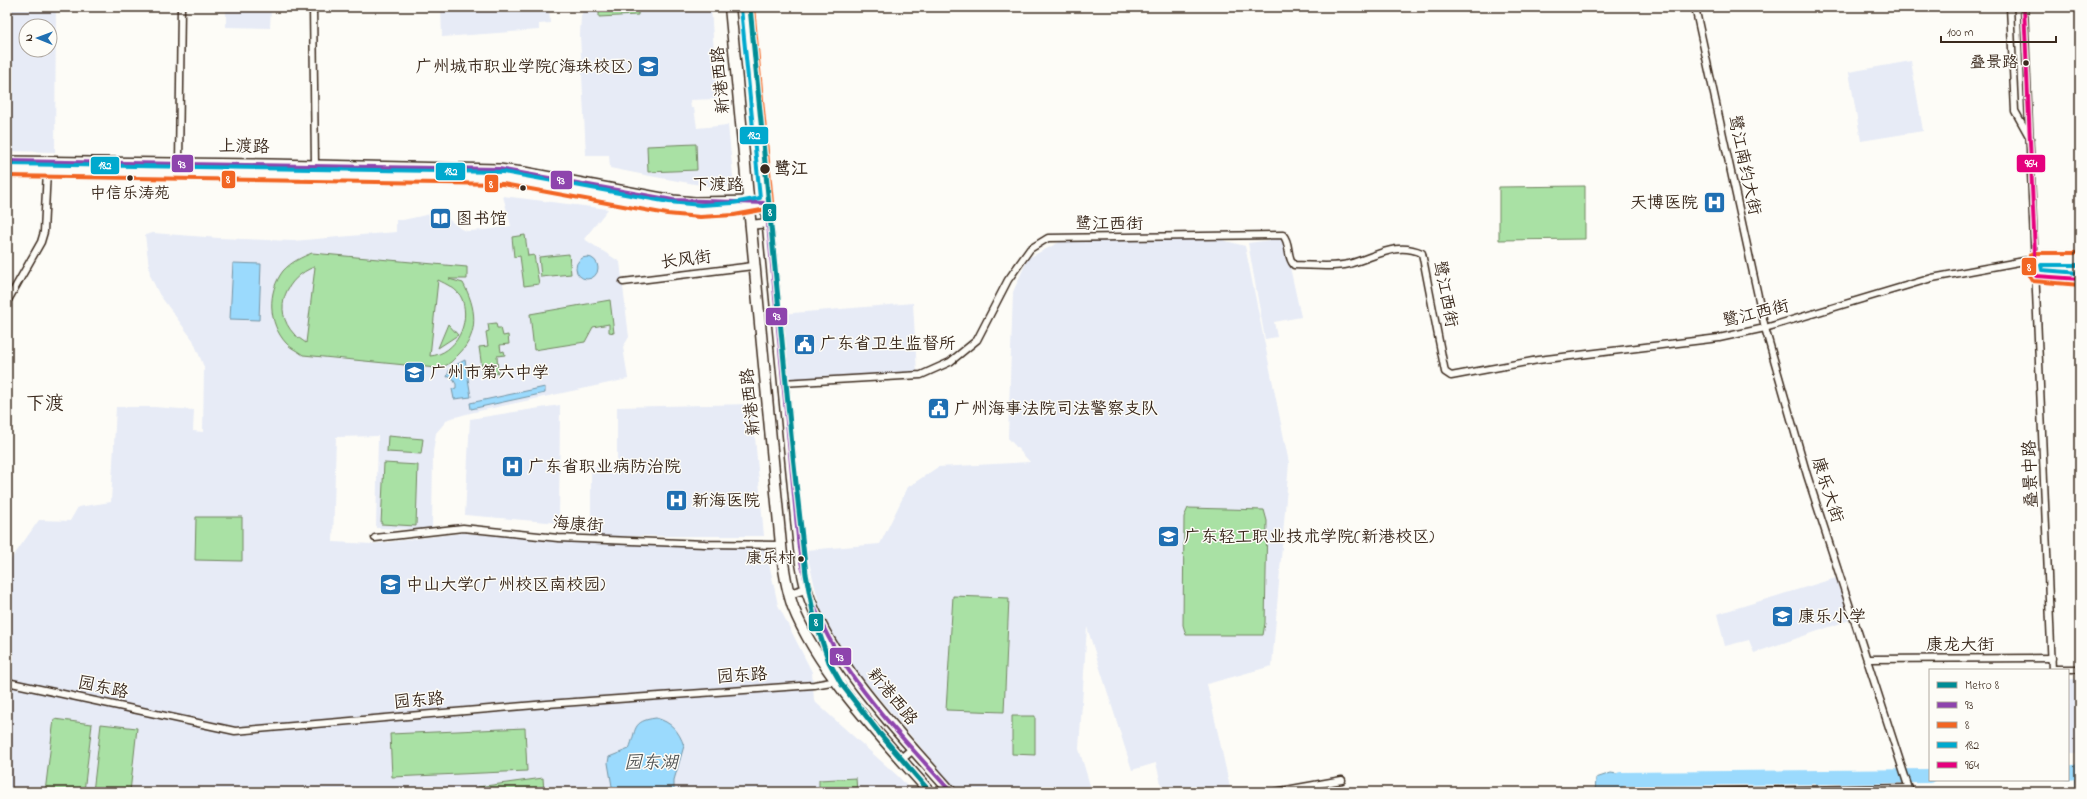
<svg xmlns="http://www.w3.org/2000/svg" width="2087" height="799" font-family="'Indie Flower','LXGW WenKai TC',sans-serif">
  <rect width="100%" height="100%" fill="#fdfcf7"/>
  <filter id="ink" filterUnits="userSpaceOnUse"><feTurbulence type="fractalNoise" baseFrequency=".025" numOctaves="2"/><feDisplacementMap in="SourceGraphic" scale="8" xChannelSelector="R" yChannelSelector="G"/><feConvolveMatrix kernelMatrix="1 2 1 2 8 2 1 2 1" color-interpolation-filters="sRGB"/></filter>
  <g filter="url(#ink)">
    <g fill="#e7ebf6" fill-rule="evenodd">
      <path d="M 7,7 L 56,7 L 55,152 L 7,151 ZM 26,26 L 50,26 L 50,50 L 26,50 Z"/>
      <polygon points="226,7 271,7 270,28 226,27"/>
      <polygon points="441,7 549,7 550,23 539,24 539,30 442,37"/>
      <polygon points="585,7 711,7 717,99 690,100 691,108 694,108 697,128 728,125 734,186 706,186 650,176 610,168 609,155 586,155 580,35 581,16"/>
      <polygon points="1911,61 1923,131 1861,141 1849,72"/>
      <polygon points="503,196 608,209 584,239 620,262 629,337 623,347 628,379 474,412 448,419 436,433 433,452 432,530 376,528 378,436 336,437 333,542 372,544 463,533 538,539 766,549 778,605 812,672 814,701 900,778 912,792 7,792 7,565 39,520 70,521 78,507 111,502 116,407 154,407 194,410 193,431 203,432 204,367 193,340 159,294 150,275 145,235 153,233 219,238 293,241 396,232 396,220 403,220 444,211 447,218 461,229 467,231 486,230 511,226"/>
      <polygon points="1203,235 1245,246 1289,463 1272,666 1207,684 1231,792 1163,792 1156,763 1132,770 1087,627 1079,749 1092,792 959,792 850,664 823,620 806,550 880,544 908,487 938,467 1030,462 1008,438 1013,292 1028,258 1062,241"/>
      <polygon points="1279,239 1284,240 1301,317 1274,322 1277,337 1265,339 1248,243"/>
      <polygon points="913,303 917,373 787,381 781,314"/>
      <polygon points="752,404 764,536 591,536 591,467 617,467 617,407"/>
      <polygon points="560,405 559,523 465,515 470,419"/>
      <polygon points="1836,578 1850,620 1754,653 1749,640 1725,646 1717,614"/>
      <rect x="2068" y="679" width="12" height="75"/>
    </g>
    <g fill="#a9e1a4" stroke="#728661" fill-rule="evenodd">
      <polygon points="638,7 638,15 599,17 599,9"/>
      <polygon points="696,144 697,170 648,172 647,146"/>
      <polygon points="1585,186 1585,239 1499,240 1499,187"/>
      <polygon points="525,235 528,256 534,255 539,284 524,286 520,256 514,257 512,237"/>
      <path d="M 312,253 L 467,267 L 467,279 L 449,279 L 463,283 C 476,307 480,333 459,354 C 450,363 449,366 436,368 L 303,355 C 298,351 290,348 286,343 C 268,323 267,292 283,271 C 291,262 302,257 312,253 ZM 314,267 L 315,267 L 306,343 C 302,340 297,337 294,334 C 271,309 287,277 314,267 ZM 438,280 C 446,284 458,289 462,299 C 471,323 456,354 430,356 Z"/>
      <polygon points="569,254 571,274 541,277 539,257"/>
      <polygon points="610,300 614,333 609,332 609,324 593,327 585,342 534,350 530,314"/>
      <polygon points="496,323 497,328 501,328 503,336 508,335 509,344 500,345 501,352 504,351 505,355 497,356 498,373 483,375 479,347 488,346 486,332 489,331 488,324"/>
      <polygon points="448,324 458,335 438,348"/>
      <polygon points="388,436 423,439 421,454 387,452"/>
      <polygon points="384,463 418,465 416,526 381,524"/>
      <polygon points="1188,508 1264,510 1267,521 1265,623 1263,635 1186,635 1183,625 1184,517"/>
      <polygon points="196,517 242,517 242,561 195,560"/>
      <polygon points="953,596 1009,598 1004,712 946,710"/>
      <polygon points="1012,716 1035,716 1035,755 1012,754"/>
      <polygon points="54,719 92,724 84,792 45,792"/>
      <polygon points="101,724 137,728 130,792 93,792"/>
      <polygon points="525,728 527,771 392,777 390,734"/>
      <polygon points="543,778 544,792 478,792 478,787"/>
      <polygon points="856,778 857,792 819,792 819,780"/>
    </g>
    <g fill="#9bdafd" stroke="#7594a4">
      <circle cx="587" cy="268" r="11"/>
      <polygon points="233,263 261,264 259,320 230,319"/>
      <polygon points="465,360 471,397 454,399 452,389 456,388 456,384 451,376 447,377 450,368"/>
      <polygon points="545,387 545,393 471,409 470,403"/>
      <path d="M 656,718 C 671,722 679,731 684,746 L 674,780 L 674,792 L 613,792 L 608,763 L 609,757 L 629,749 C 637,730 631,721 656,718 Z"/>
      <polygon points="1611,773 1635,777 1622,787 1620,792 1595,792 1596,778"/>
    </g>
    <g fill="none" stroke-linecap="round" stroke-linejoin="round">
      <polyline stroke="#7594a4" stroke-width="2.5" points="2075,772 2076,792"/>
      <g stroke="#9bdafd" stroke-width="14">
        <polyline points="2068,773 2080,771"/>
        <polyline points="1609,792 1621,779 1930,776"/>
      </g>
      <defs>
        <g id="minor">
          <polyline points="313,7 315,165"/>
          <polyline points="1695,7 1765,328 1807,475 1910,792"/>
          <polyline points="2010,7 2015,111 2030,138"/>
          <polyline points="2024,7 2052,670"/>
          <polyline points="179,163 181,7"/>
          <polyline points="623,282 753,266"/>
          <polyline points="7,302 41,242 44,232 47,170"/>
          <path d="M 782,383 L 921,375 L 950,362 L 977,340 L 1008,280 L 1030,249 L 1048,238 L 1283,235 C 1291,244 1286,257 1294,265 C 1311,265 1332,268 1349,264 C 1376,257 1395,241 1422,253 L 1445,372 L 1451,376 L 1538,360 L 1719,338 L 1765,328 L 1932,278 L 2035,259"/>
          <polyline points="375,538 463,528 558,538 705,544 781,545"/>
          <polyline points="1868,659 2052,658"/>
          <polyline points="2052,669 2080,669"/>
          <polyline points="7,682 235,731 547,704 814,685 837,681"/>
          <polyline points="1275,792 1342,780"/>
          <polyline points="1688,792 1908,788"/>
        </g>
        <g id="tertiary">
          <polyline points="750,225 768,223"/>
          <polyline points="2035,259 2080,259"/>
          <polyline points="2036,276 2080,279"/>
          <polyline points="789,594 806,589"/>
          <polyline points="901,759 913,749"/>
        </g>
        <g id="secondary">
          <polyline points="7,161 269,164 499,169 524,172 673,200 695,202 755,201"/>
          <path d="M 7,170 L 503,178 C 590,187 680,228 766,203"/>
        </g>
        <g id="primary">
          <path d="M 730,7 L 781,545 C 783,566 786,587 793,607 C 818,671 884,740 930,792"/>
          <path d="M 747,7 L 798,540 C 800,560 803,581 810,600 C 835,668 903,737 951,792"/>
        </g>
      </defs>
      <use href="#minor" stroke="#3b2a1e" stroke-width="9"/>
      <use href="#tertiary" stroke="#3b2a1e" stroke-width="11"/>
      <use href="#secondary" stroke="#3b2a1e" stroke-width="12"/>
      <use href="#primary" stroke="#3b2a1e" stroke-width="13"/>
      <use href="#minor" stroke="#fdfcf7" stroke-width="6"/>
      <use href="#tertiary" stroke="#fdfcf7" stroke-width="8"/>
      <use href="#secondary" stroke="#fdfcf7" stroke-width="9"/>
      <use href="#primary" stroke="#fdfcf7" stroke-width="10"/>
      <defs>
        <path id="bus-1" d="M 7,161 L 499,169 L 673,200 L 766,203 L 799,548 C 811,647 887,720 951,792"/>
        <g id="bus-2">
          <polyline points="7,176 503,184 667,214 700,217 734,215 767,209 771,207 772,202 753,7"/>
          <path d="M 2080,285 L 2033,281 C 2028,277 2028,262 2030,255 L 2034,253 L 2080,253"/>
        </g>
        <g id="bus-3">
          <polyline points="7,164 503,172 669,202 701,205 733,203 760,198 741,8"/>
          <polyline points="2080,265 2041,265 2042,270 2080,273"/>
        </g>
        <polyline id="bus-4" points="2024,7 2036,276 2080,279"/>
      </defs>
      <use href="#bus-1" stroke="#fdfcf7" stroke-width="7"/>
      <use href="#bus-2" stroke="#fdfcf7" stroke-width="7"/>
      <use href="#bus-3" stroke="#fdfcf7" stroke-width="7"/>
      <use href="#bus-4" stroke="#fdfcf7" stroke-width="7"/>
      <use href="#bus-1" stroke="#8e44ad" stroke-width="4"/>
      <use href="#bus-2" stroke="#f26522" stroke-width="4"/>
      <use href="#bus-3" stroke="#00a9ce" stroke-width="4"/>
      <use href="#bus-4" stroke="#e5007d" stroke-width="4"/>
      <defs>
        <polyline id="metro-1" points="750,7 793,456 806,574 814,617 829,662 842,685 880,734 930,792"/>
      </defs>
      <use href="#metro-1" stroke="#fdfcf7" stroke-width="8"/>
      <use href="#metro-1" stroke="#008c95" stroke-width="5"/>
    </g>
  </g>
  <defs>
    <symbol id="university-square" viewBox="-11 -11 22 22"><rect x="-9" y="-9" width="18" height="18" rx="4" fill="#1f6fb2" stroke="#fdfcf7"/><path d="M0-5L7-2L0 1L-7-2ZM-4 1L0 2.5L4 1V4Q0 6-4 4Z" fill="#fff"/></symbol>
    <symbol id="hospital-square" viewBox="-11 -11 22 22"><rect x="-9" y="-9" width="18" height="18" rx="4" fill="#1f6fb2" stroke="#fdfcf7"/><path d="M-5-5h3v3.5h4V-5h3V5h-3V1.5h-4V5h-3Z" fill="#fff"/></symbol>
    <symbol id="library-square" viewBox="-11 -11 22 22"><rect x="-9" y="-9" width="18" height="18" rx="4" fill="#1f6fb2" stroke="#fdfcf7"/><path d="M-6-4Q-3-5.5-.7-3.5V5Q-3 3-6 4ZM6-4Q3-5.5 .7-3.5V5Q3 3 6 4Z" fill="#fff"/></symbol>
    <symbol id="civic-square" viewBox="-11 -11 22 22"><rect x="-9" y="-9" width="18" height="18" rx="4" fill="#1f6fb2" stroke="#fdfcf7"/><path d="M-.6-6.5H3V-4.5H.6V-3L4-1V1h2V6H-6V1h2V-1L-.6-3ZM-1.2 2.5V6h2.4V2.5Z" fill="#fff"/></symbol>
    <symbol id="school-square" viewBox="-11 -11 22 22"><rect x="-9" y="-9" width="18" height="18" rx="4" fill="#1f6fb2" stroke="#fdfcf7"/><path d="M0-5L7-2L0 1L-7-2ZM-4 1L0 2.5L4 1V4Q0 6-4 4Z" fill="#fff"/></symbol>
  </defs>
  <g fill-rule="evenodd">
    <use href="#university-square" x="636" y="54" width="25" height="25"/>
    <use href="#hospital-square" x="1702" y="190" width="25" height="25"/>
    <use href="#library-square" x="428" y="206" width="25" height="25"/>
    <use href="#civic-square" x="792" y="332" width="25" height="25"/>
    <use href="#school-square" x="402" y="360" width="25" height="25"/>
    <use href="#civic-square" x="926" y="396" width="25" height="25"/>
    <use href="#hospital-square" x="500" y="454" width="25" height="25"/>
    <use href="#hospital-square" x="664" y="488" width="25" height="25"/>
    <use href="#university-square" x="1156" y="524" width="25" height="25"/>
    <use href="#university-square" x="378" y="572" width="25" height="25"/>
    <use href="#school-square" x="1770" y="604" width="25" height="25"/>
  </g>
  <g fill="#3b2a1e" stroke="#fdfcf7" stroke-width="1.5">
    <circle cx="2026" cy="63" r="3.5"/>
    <circle cx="765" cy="169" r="5.5"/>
    <circle cx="130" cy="178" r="3.5"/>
    <circle cx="523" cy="188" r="3.5"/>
    <circle cx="801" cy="559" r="3.5"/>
  </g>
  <g text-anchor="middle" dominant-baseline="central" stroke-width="3" stroke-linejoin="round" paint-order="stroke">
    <g font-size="16" fill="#3b2a1e" stroke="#fdfcf7" text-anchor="end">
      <text x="2018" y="63">叠景路</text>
      <text x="130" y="194" text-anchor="middle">中信乐涛苑</text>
      <text x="794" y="559">康乐村</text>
    </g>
    <g font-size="17" fill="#3b2a1e" stroke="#fdfcf7" text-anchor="start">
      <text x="632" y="67" text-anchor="end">广州城市职业学院(海珠校区)</text>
      <text x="1698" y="203" text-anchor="end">天博医院</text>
      <text x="456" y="219">图书馆</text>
      <text x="820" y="344">广东省卫生监督所</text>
      <text x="430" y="373">广州市第六中学</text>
      <text x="954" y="409">广州海事法院司法警察支队</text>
      <text x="528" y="467">广东省职业病防治院</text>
      <text x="692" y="501">新海医院</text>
      <text x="1184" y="537">广东轻工职业技术学院(新港校区)</text>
      <text x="406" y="585">中山大学(广州校区南校园)</text>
      <text x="1798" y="617">康乐小学</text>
    </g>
    <g font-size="17" fill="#3b2a1e" stroke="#fdfcf7">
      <text transform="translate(721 80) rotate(-95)">新港西路</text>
      <text transform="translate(244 147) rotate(1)">上渡路</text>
      <text transform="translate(1744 165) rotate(78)">鹭江南约大街</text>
      <text x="718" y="185">下渡路</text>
      <text x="1109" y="224">鹭江西街</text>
      <text transform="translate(686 260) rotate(-7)">长风街</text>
      <text transform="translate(1445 294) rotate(79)">鹭江西街</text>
      <text transform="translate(1756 314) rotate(-14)">鹭江西街</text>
      <text transform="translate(751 402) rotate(-96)">新港西路</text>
      <text transform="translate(2031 474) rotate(-92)">叠景中路</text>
      <text transform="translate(1827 490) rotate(72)">康乐大街</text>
      <text transform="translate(578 525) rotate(4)">海康街</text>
      <text x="1960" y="645">康龙大街</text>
      <text transform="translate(742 676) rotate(-4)">园东路</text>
      <text transform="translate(103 688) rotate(12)">园东路</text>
      <text transform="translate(892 697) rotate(51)">新港西路</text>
      <text transform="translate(419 701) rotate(-5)">园东路</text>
    </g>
    <g font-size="17" font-weight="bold" fill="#3b2a1e" stroke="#fdfcf7" text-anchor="start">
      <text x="774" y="169">鹭江</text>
    </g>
    <g font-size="18" font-style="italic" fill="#535656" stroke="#fdfcf7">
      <text x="651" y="764">园东湖</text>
    </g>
    <g font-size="19" fill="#3b2a1e" stroke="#fdfcf7">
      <text x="45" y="404">下渡</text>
    </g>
  </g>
  <g stroke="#fdfcf7" stroke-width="1.5">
    <rect x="739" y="126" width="30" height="19" rx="4" fill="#00a9ce"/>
    <rect x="2016" y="154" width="30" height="19" rx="4" fill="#e5007d"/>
    <rect x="171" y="154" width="23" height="19" rx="4" fill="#8e44ad"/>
    <rect x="90" y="156" width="30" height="19" rx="4" fill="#00a9ce"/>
    <rect x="435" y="162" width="31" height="19" rx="4" fill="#00a9ce"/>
    <rect x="221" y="170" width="15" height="19" rx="4" fill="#f26522"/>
    <rect x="550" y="170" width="23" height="20" rx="4" fill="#8e44ad"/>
    <rect x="484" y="174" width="15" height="19" rx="4" fill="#f26522"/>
    <rect x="762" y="203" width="15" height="19" rx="4" fill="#008c95"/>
    <rect x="2021" y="257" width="16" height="19" rx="4" fill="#f26522"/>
    <rect x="765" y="307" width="23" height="19" rx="4" fill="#8e44ad"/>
    <rect x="808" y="613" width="16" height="19" rx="4" fill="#008c95"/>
    <rect x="829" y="647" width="23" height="19" rx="4" fill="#8e44ad"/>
  </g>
  <g font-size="11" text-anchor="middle" font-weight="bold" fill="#fff">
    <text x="754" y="139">182</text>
    <text x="2031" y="167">964</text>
    <text x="182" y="168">93</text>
    <text x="105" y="169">182</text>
    <text x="451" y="175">182</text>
    <text x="228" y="183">8</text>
    <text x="561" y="184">93</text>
    <text x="491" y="188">8</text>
    <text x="770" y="216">8</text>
    <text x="2029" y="271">8</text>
    <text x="777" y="320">93</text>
    <text x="816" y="626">8</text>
    <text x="840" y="661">93</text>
  </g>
  <rect width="2087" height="799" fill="none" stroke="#fdfcf7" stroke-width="24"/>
  <rect x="12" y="12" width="2063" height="775" fill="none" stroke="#3b2a1e" stroke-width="1.5" filter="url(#ink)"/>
  <rect x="1929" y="669" width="140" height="112" fill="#fdfcf7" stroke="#afa8a0"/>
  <rect x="1937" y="682" width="20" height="6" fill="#008c95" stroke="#afa8a0"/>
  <text x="1965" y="689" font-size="12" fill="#3b2a1e">Metro 8</text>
  <rect x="1937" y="702" width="20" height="6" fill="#8e44ad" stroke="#afa8a0"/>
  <text x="1965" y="709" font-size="12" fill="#3b2a1e">93</text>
  <rect x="1937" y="722" width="20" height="6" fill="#f26522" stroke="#afa8a0"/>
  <text x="1965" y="729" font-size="12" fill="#3b2a1e">8</text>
  <rect x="1937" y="742" width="20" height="6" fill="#00a9ce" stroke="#afa8a0"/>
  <text x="1965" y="749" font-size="12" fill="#3b2a1e">182</text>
  <rect x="1937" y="762" width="20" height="6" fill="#e5007d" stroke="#afa8a0"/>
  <text x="1965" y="769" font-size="12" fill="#3b2a1e">964</text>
  <g transform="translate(38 38) rotate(271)"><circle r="19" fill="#fdfcf7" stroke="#afa8a0"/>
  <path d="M0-3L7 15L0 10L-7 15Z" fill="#1f6fb2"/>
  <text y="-6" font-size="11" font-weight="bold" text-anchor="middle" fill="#3b2a1e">N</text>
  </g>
  <path d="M1941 36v6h115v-6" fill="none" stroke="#3b2a1e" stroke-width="2"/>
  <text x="1947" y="36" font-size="12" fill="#3b2a1e" stroke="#fdfcf7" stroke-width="3" paint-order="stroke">100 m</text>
</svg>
